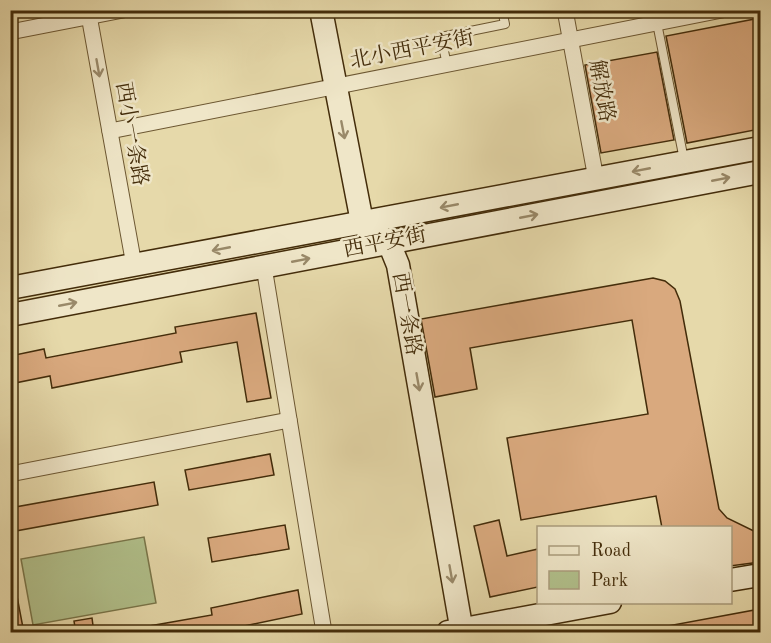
<svg xmlns="http://www.w3.org/2000/svg" width="771" height="643" font-family="'Old Standard TT','Noto Serif SC',serif">
  <rect width="100%" height="100%" fill="#e6d9aa"/>
  <filter id="stains"><feTurbulence type="fractalNoise" baseFrequency=".00333" numOctaves="4"/><feColorMatrix values="0 0 0 0 .2 0 0 0 0 .09 0 0 0 0 .02 0 0 0 .5 -.17"/></filter>
  <radialGradient id="worn" r=".72"><stop offset=".6" stop-color="#630" stop-opacity="0"/><stop offset="1" stop-color="#630" stop-opacity=".3"/></radialGradient>
  <polygon fill="#b1c08b" stroke="#7a764a" stroke-width="1.5" points="144,537 156,603 33,625 21,559"/>
  <g fill="#d9a97e" stroke="#432c0a" stroke-width="1.5">
    <polygon points="760,18 760,129 687,143 666,36"/>
    <polygon points="657,52 674,140 601,153 585,65"/>
    <polygon points="653,278 665,281 675,289 680,301 719,509 727,518 760,534 760,562 730,566 730,528 662,528 656,496 521,520 507,438 648,414 632,320 470,348 477,389 435,397 421,319"/>
    <polygon points="256,313 271,398 247,402 237,342 180,352 182,362 52,388 50,376 10,384 10,356 44,349 46,358 176,333 175,327"/>
    <polygon points="270,454 274,475 189,490 185,470"/>
    <polygon points="154,482 158,505 10,532 10,508"/>
    <polygon points="499,520 507,556 538,549 538,587 490,597 474,526"/>
    <polygon points="285,525 289,549 212,562 208,538"/>
    <polygon points="298,590 302,614 211,633 144,633 144,627 212,615 211,608"/>
    <polygon points="10,591 16,591 24,633 10,633"/>
    <polygon points="760,609 760,633 663,633 662,627"/>
    <polygon points="92,618 94,633 76,633 74,621"/>
  </g>
  <g fill="none" stroke-linecap="round" stroke-linejoin="round">
    <defs>
      <g id="lane">
        <polyline points="657,23 684,160"/>
        <polyline points="447,65 441,37 505,24 502,10"/>
      </g>
      <g id="street">
        <polyline points="88,10 134,265"/>
        <polyline points="565,10 596,179"/>
        <polyline points="10,32 123,10"/>
        <polyline points="110,131 722,10"/>
        <polyline points="264,267 324,632"/>
        <polyline points="10,474 289,420"/>
      </g>
      <g id="secondary">
        <polyline points="321,10 362,222 389,243 398,265 462,632"/>
        <polyline points="10,288 760,148"/>
        <polyline points="10,315 760,172"/>
        <polyline points="730,580 760,575"/>
        <polyline points="448,632 610,602"/>
      </g>
    </defs>
    <use href="#lane" stroke="#6c5732" stroke-width="10"/>
    <use href="#street" stroke="#6c5732" stroke-width="17"/>
    <use href="#secondary" stroke="#432c0a" stroke-width="25"/>
    <use href="#lane" stroke="#efe6c8" stroke-width="8"/>
    <use href="#street" stroke="#efe6c8" stroke-width="15"/>
    <use href="#secondary" stroke="#efe6c8" stroke-width="22"/>
  </g>
  <defs><path id="oneway-shaft" d="M-6 0H5M1.5-3L5.5 0L1.5 3" fill="none" stroke-width="1.6" stroke-linecap="round" stroke-linejoin="round" transform="scale(1.5)"/></defs>
  <g stroke="#998969">
    <use href="#oneway-shaft" transform="translate(98 68) rotate(80)"/>
    <use href="#oneway-shaft" transform="translate(343 130) rotate(79)"/>
    <use href="#oneway-shaft" transform="translate(641 170) rotate(169)"/>
    <use href="#oneway-shaft" transform="translate(721 179) rotate(-11)"/>
    <use href="#oneway-shaft" transform="translate(449 206) rotate(169)"/>
    <use href="#oneway-shaft" transform="translate(529 216) rotate(-11)"/>
    <use href="#oneway-shaft" transform="translate(221 249) rotate(169)"/>
    <use href="#oneway-shaft" transform="translate(301 260) rotate(-11)"/>
    <use href="#oneway-shaft" transform="translate(68 304) rotate(-11)"/>
    <use href="#oneway-shaft" transform="translate(418 382) rotate(80)"/>
    <use href="#oneway-shaft" transform="translate(451 574) rotate(80)"/>
  </g>
  <g text-anchor="middle" dominant-baseline="central" stroke-width="5" stroke-linejoin="round" paint-order="stroke">
    <g font-size="21" fill="#432c0a" stroke="#efe6c8">
      <text transform="translate(412 50) rotate(-11)">北小西平安街</text>
      <text transform="translate(601 91) rotate(80)">解放路</text>
      <text transform="translate(131 134) rotate(80)">西小一条路</text>
      <text transform="translate(385 243) rotate(-11)">西平安街</text>
      <text transform="translate(406 314) rotate(80)">西一条路</text>
    </g>
  </g>
  <rect width="771" height="643" fill="none" stroke="#e6d9aa" stroke-width="36"/>
  <rect x="12" y="12" width="747" height="619" fill="none" stroke="#432c0a" stroke-width="3"/>
  <rect x="18" y="18" width="735" height="607" fill="none" stroke="#432c0a" stroke-width="1.5"/>
  <rect x="537" y="526" width="195" height="78" fill="#efe6c8" stroke="#aa9c7c" stroke-width="1.5"/>
  <rect x="549" y="546" width="30" height="9" fill="#efe6c8" stroke="#aa9c7c" stroke-width="1.5"/>
  <text x="591" y="556" font-size="18" fill="#432c0a">Road</text>
  <rect x="549" y="571" width="30" height="18" fill="#b1c08b" stroke="#aa9c7c" stroke-width="1.5"/>
  <text x="591" y="586" font-size="18" fill="#432c0a">Park</text>
  <rect width="100%" height="100%" filter="url(#stains)"/>
  <rect width="100%" height="100%" fill="url(#worn)"/>
</svg>
